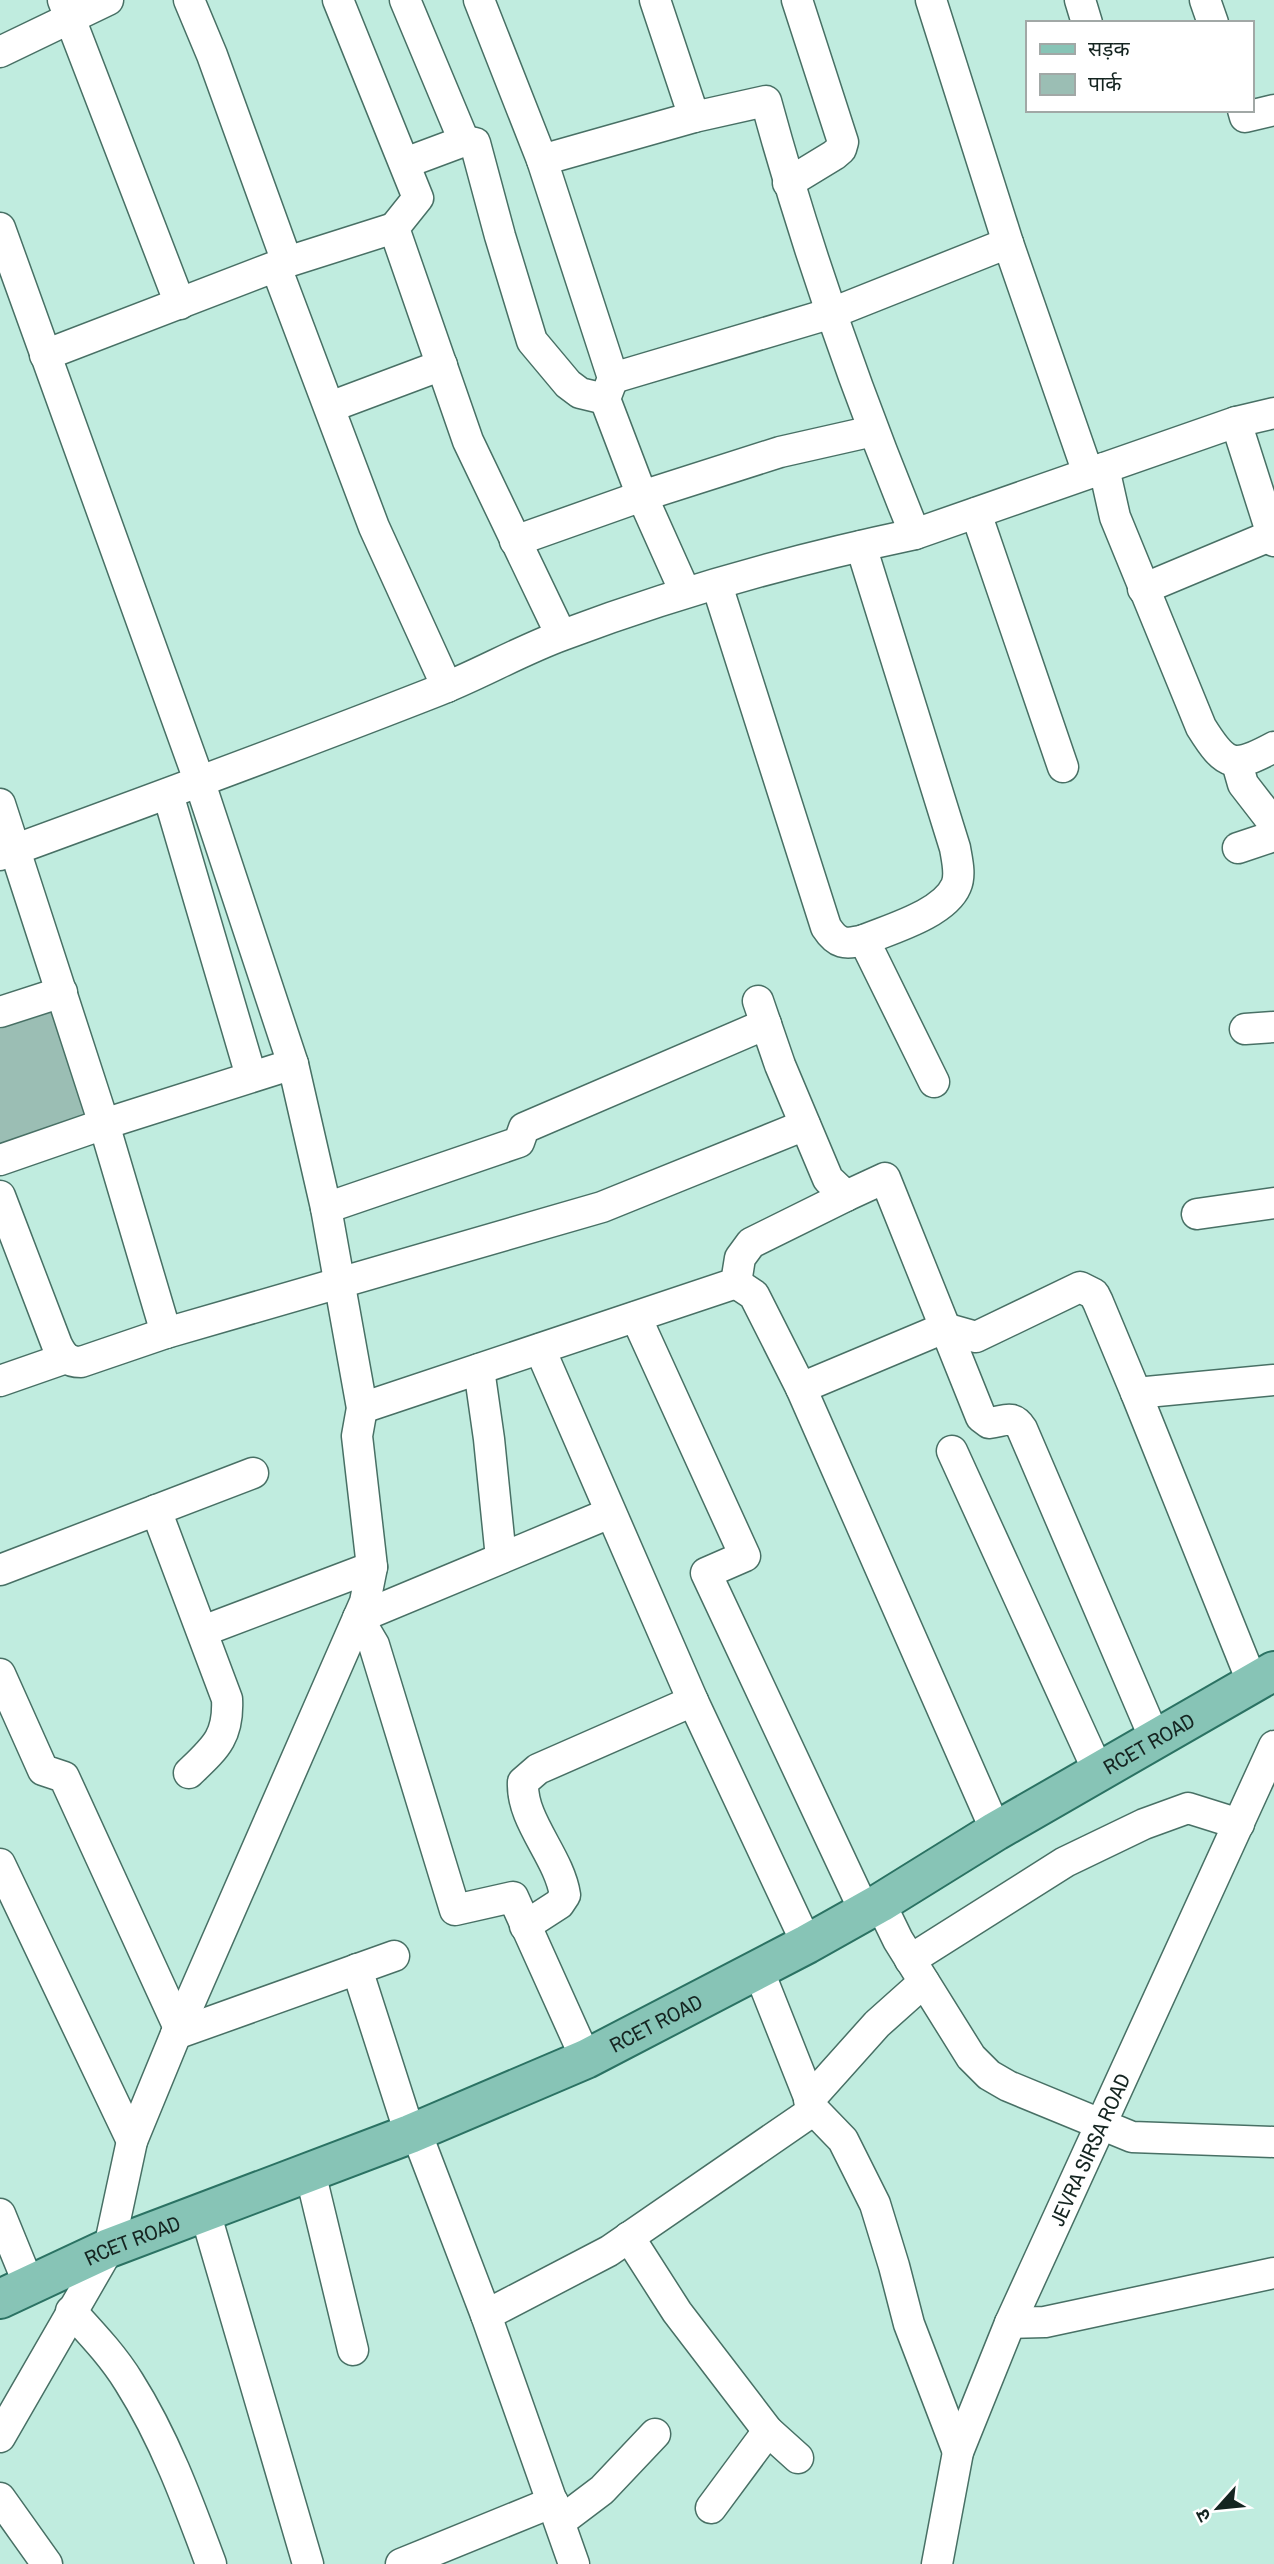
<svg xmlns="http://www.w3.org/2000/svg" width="1274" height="2564" font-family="'Archivo Narrow','Noto Sans Devanagari',sans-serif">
  <rect width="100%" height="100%" fill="#c0ecdf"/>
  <polygon fill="#9bbeb4" points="55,1011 86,1120 0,1151 0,1029"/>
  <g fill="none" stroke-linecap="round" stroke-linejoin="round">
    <defs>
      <g id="minor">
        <polyline points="63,0 180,304"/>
        <polyline points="189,0 212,55 287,262"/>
        <polyline points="338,0 418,198 394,228 468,441 561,635"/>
        <polyline points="405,0 464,141"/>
        <polyline points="479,0 542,160 613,378 605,399 642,496 685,592"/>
        <path d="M 655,0 L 694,117 L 766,101 C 806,248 857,393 915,534"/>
        <polyline points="931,0 1008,243 1088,473"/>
        <polyline points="1080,0 1087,23"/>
        <polyline points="1205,0 1213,23"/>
        <polyline points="0,52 108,0"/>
        <polyline points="1243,110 1245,117 1274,110"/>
        <polyline points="542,160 694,117"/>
        <polyline points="405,163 464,141 475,143 500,236 532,341 568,384 580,393 605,399"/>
        <polyline points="788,183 834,155 841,149 843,142 797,0"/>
        <polyline points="0,228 200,783 293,1064 326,1208 362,1408 357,1436 372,1567 365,1602 176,2034 132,2141 109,2248 0,2437"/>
        <polyline points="276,267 374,527 447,687"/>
        <polyline points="45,355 287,262 394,228"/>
        <polyline points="613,378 832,313 1008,243"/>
        <polyline points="330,407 442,365"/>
        <polyline points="1236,422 1274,541"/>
        <path d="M 1104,468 L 1115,517 L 1201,727 C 1226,767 1233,769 1274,747"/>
        <polyline points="976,513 1063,767"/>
        <polyline points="515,541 642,496 780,452 873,431"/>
        <path d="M 861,546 L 955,848 C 957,860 961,875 956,886 C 944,914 890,929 864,940 L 934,1082"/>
        <path d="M 717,585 L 826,927 C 837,944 845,945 864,940"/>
        <polyline points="1143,589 1272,535"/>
        <polyline points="1237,763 1243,784 1274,824"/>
        <polyline points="168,794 251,1076"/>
        <polyline points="0,804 104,1124 166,1333 602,1207 805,1125"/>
        <polyline points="1238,848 1274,836"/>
        <path d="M 0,855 C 145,802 289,749 432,693 C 477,676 519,651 563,635 C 677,592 796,559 915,534 L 1236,422 L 1274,413"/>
        <path d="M 758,1001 L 780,1065 L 828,1179 L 846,1196 L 885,1178 L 981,1417 L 989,1423 C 1004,1422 1012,1413 1022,1429 L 1155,1739"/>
        <polyline points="0,1012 62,992"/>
        <polyline points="1245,1029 1274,1027"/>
        <polyline points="0,1160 104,1124 293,1064"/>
        <path d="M 0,1196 L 57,1345 C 63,1357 68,1362 81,1362 L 166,1333"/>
        <polyline points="326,1208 519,1142 524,1128 766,1024"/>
        <polyline points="1197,1214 1274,1203"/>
        <polyline points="736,1283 754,1295 801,1388"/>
        <polyline points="636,1317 745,1556 706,1573 865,1912"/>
        <polyline points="540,1349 693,1701 807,1944"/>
        <polyline points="479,1369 489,1439 501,1558"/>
        <polyline points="0,1381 66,1358"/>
        <polyline points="1136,1393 1253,1684"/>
        <polyline points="362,1408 736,1283 740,1258 751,1243 846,1196"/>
        <polyline points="952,1451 1099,1773"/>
        <path d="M 156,1510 L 227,1699 C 229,1737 215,1748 189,1773"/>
        <polyline points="0,1570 253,1473"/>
        <polyline points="203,1631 372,1567"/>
        <polyline points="0,1674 43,1770 64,1777 179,2028"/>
        <polyline points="996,1831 801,1388 944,1328 976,1337 1080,1287 1094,1294 1098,1302 1136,1393 1274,1380"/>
        <polyline points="0,1864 132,2141"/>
        <polyline points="880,1903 898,1940 971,2057 989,2075 1008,2086 1132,2137 1274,2142"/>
        <path d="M 525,1926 L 559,1904 L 565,1895 C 559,1856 521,1821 523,1782 L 538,1769 L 693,1701"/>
        <polyline points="910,1960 1065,1862 1144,1824 1188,1808 1239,1824"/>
        <polyline points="357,1969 410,2134"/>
        <polyline points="758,1969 814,2110 843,2140 875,2204 894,2266 909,2324 958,2452"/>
        <polyline points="176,2034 394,1956"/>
        <polyline points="586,2059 513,1897 455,1910 374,1645 358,1618 610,1513"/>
        <polyline points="809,2100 877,2024 924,1982"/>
        <polyline points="416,2132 486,2315 574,2564"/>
        <polyline points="310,2172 353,2350"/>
        <polyline points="205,2212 308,2564"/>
        <polyline points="0,2214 29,2285"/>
        <polyline points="629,2237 677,2312 768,2431 798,2458"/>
        <path d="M 71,2311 C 92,2334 113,2356 129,2382 C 165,2439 188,2502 211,2564"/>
        <polyline points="486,2315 609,2251 814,2110"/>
        <polyline points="1010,2323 1045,2322 1274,2273"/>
        <polyline points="0,2498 47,2564"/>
        <polyline points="711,2508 768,2431"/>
        <polyline points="561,2521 602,2490 655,2434"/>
        <polyline points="401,2564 553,2502"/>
        <path id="s1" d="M 937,2564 L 958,2452 L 1010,2323 L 1274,1746"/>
      </g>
      <g id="major">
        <path id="s2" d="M 0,2299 L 109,2248 L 410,2134 L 586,2059 L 807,1944 L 880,1903 L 996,1831 L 1274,1671"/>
      </g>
    </defs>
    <use href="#minor" stroke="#487065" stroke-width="33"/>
    <use href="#major" stroke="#2b7263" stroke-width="42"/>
    <use href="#minor" stroke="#fff" stroke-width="30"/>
    <use href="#major" stroke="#87c4b6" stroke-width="38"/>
  </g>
  <g text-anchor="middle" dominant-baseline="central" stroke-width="7" stroke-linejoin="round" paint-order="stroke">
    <g font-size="21" fill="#152521" stroke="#fff">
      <text stroke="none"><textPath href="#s2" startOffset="1279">RCET ROAD</textPath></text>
      <text stroke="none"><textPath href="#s2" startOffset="712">RCET ROAD</textPath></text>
      <text stroke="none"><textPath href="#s1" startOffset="444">JEVRA SIRSA ROAD</textPath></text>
      <text stroke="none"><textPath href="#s2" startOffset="145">RCET ROAD</textPath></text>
    </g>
  </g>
  <rect x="1026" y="21" width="228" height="91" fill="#ffffff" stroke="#a1a8a6" stroke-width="2"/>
  <rect x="1040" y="44" width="35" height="10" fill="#87c4b6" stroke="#a1a8a6" stroke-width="2"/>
  <text x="1088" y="56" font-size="21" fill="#152521">सड़क</text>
  <rect x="1040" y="74" width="35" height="21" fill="#9bbeb4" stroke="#a1a8a6" stroke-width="2"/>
  <text x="1088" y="91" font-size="21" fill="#152521">पार्क</text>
  <g transform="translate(1218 2508) rotate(243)" stroke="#ffffff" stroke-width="5" paint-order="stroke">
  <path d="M0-5L12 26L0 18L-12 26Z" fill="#152521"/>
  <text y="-10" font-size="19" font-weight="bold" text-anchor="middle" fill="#152521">उ</text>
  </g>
</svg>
